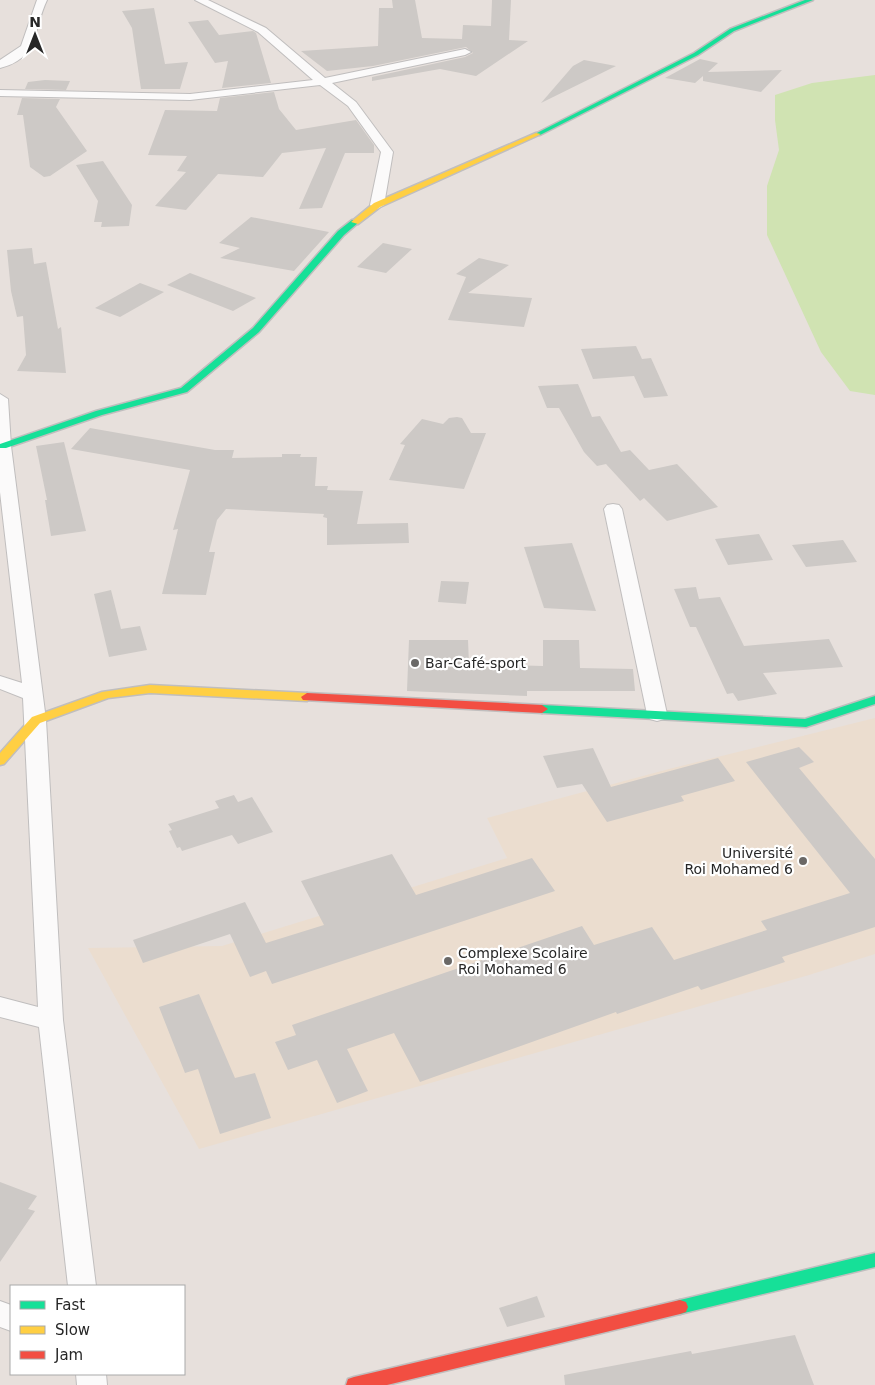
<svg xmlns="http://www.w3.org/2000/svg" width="875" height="1385" font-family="'DejaVu Sans',sans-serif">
  <rect width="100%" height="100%" fill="#e7e0dc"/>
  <polygon fill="#ebddcf" points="875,718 875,954 809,975 199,1149 88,948 222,946 507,858 487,818 669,769"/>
  <polygon fill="#d0e3b2" points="875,75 875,395 850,391 821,352 767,235 767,186 779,150 775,120 775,95 812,83"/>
  <g fill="#cdc9c6">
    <polygon points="392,0 415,0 422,38 462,39 463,25 491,26 492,0 511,0 509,40 528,41 476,76 440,69 372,81 372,77 465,57 473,53 466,47 373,66 327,71 301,51 378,46 379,8 393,8"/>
    <polygon points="154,8 165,64 188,62 180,89 141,89 132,28 122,11"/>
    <polygon points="208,20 219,35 253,31 256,33 271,83 222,88 228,61 215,63 188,22"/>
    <polygon points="700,59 718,63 708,72 782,70 761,92 703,81 703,76 695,83 665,78"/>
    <polygon points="584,60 616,66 541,103 573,66"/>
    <polygon points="45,80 70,81 66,90 25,89 28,82"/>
    <polygon points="274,92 279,109 296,130 356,120 374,145 374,153 345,153 322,208 299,209 326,148 282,153 263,177 218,174 186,210 155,206 186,172 177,171 187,156 148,155 165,110 217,111 220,98"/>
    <polygon points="22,98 60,99 56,107 87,151 50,176 44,177 30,167 23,115 17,115"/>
    <polygon points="103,161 132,205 129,226 101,227 102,222 94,222 98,201 76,165"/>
    <polygon points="251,217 329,232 294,271 220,258 240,248 219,243"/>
    <polygon points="383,243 412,249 386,273 357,267"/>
    <polygon points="32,248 34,264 46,262 58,329 61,327 66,373 17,371 26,355 23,316 17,317 11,291 7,250"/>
    <polygon points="479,258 509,265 468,293 532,298 524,327 448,320 466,277 456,274"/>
    <polygon points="190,273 256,298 233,311 167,285"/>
    <polygon points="140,283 164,292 120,317 95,308"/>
    <polygon points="636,346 642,359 651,358 668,396 644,398 634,376 593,379 581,349"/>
    <polygon points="578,384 592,417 600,416 621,452 630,450 649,470 677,464 718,507 667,521 644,498 640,501 606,464 597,466 584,452 559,408 547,408 538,386"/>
    <polygon points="457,417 462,418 471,433 486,433 464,489 389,480 405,445 400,444 422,419 443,424 449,418"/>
    <polygon points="90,428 215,450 234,450 232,458 282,457 282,454 301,454 300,457 317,457 315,486 328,486 327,490 363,491 357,524 408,523 409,543 327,545 327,518 323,517 324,514 226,509 217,520 209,552 215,552 206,595 162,594 178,529 173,530 190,470 71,449"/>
    <polygon points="64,442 86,531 51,536 45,500 47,500 36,446"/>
    <polygon points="759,534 773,560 728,565 715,539"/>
    <polygon points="843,540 857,562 806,567 792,545"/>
    <polygon points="572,543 596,611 544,608 524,547"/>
    <polygon points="441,581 469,582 466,604 438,602"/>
    <polygon points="696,587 699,599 720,597 744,646 829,639 843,667 763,673 777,694 738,701 733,693 727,694 696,627 690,627 674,589"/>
    <polygon points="111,590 121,629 140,626 147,650 109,657 94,594"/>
    <polygon points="409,640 468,640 469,664 543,666 543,640 579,640 580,668 633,669 635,691 527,691 527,696 407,691"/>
    <polygon points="799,747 814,762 799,768 875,859 875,927 782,957 785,962 701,990 698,986 617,1014 616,1012 420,1082 394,1033 347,1049 368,1091 337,1103 317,1060 288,1070 275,1042 296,1035 292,1025 582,926 594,945 652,927 674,960 767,930 761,921 850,893 746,762"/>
    <polygon points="593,748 611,787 718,758 735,781 681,796 684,801 607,822 582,784 557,788 543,756"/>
    <polygon points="234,795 238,802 252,797 273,832 238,844 232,835 182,851 180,847 177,848 169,831 172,830 168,824 219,808 215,801"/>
    <polygon points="392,854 416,895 532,858 555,891 272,984 266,971 250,977 230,934 143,963 133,940 245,902 266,943 324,925 301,881"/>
    <polygon points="199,994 235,1078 255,1073 271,1118 220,1134 198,1069 185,1073 159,1007"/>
    <polygon points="0,1182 37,1196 28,1209 35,1211 0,1262"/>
    <polygon points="537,1296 545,1317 507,1327 499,1308"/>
    <polygon points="795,1335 814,1385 565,1385 564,1375 691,1351 692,1354"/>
  </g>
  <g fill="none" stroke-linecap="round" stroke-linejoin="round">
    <defs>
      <g id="street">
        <path d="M 37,0 L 47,0 C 33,29 39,59 0,68 L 0,60 L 21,46 Z"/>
        <polygon points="195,0 208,0 266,28 325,78 465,49 471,52 465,55 332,83 356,102 393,152 384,205 377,209 370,205 381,152 348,106 320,85 190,100 0,96 0,90 190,94 313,80 258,32"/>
        <polygon points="0,394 8,399 11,446 46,720 63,1020 96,1286 68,1286 39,1027 0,1017 0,997 38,1007 23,698 0,689 0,676 22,683 0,492"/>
        <polygon points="613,504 619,505 622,509 667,714 664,719 657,721 650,719 647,714 604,509 607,505"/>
        <polygon points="0,1301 11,1305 11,1331 0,1327"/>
        <polygon points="76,1374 106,1374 107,1385 77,1385"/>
      </g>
      <g id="fast">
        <polygon points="805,0 813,0 734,31 698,55 540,135 535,134 694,53 730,29"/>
        <polygon points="352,220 359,222 344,235 259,332 187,392 102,415 6,448 0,448 0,444 96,411 181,388 253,328 338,231"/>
        <polygon points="875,696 875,704 806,727 542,713 536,709 542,705 805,719"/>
        <polygon points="875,1253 875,1267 680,1314 674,1312 672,1307 674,1302 680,1300"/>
      </g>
      <g id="slow">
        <polygon points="536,133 541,134 380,207 358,224 351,222 374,203"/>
        <polygon points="150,685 307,693 313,697 307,701 150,693 108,698 40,723 4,764 0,765 0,753 32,717 102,692"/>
      </g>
      <g id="jam">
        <polygon points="307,693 542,705 548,709 542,713 303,700 301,697"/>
        <polygon points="680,1300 686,1302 688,1307 686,1312 680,1314 387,1385 346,1385 348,1379 354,1377"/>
      </g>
    </defs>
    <use href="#street" stroke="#c0bebe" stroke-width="2"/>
    <use href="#fast" stroke="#c0bebe" stroke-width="3"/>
    <use href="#slow" stroke="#c0bebe" stroke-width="3"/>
    <use href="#jam" stroke="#c0bebe" stroke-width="3"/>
    <use href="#street" fill="#fbfafa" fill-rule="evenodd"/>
    <use href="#fast" fill="#16e098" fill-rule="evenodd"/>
    <use href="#slow" fill="#ffcf43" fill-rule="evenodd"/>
    <use href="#jam" fill="#f24e42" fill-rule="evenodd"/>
  </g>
  <g fill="#6a6866" stroke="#fff" stroke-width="2">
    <circle cx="415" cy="663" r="5"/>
    <circle cx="803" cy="861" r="5"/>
    <circle cx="448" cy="961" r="5"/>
  </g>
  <g text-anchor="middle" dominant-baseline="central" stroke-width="4.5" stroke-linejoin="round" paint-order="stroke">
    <g font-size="14" fill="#272727" stroke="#fff" text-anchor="start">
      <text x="425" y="663">Bar-Café-sport</text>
      <text x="793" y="853" text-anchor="end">Université<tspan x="793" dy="16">Roi Mohamed 6</tspan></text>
      <text x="458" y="953">Complexe Scolaire<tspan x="458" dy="16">Roi Mohamed 6</tspan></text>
    </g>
  </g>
  <rect x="10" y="1285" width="175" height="90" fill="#ffffff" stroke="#a9a9a9"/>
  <rect x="20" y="1301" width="25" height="8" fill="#16e098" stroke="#a9a9a9"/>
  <text x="55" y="1310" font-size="15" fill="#272727">Fast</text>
  <rect x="20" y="1326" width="25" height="8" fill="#ffcf43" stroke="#a9a9a9"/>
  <text x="55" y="1335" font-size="15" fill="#272727">Slow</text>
  <rect x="20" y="1351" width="25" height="8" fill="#f24e42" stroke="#a9a9a9"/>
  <text x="55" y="1360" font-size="15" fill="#272727">Jam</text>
  <g transform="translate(35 35)" stroke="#ffffff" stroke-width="4" paint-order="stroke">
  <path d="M0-4L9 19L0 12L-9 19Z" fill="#272727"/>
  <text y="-8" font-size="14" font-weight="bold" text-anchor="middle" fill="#272727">N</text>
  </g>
</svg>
